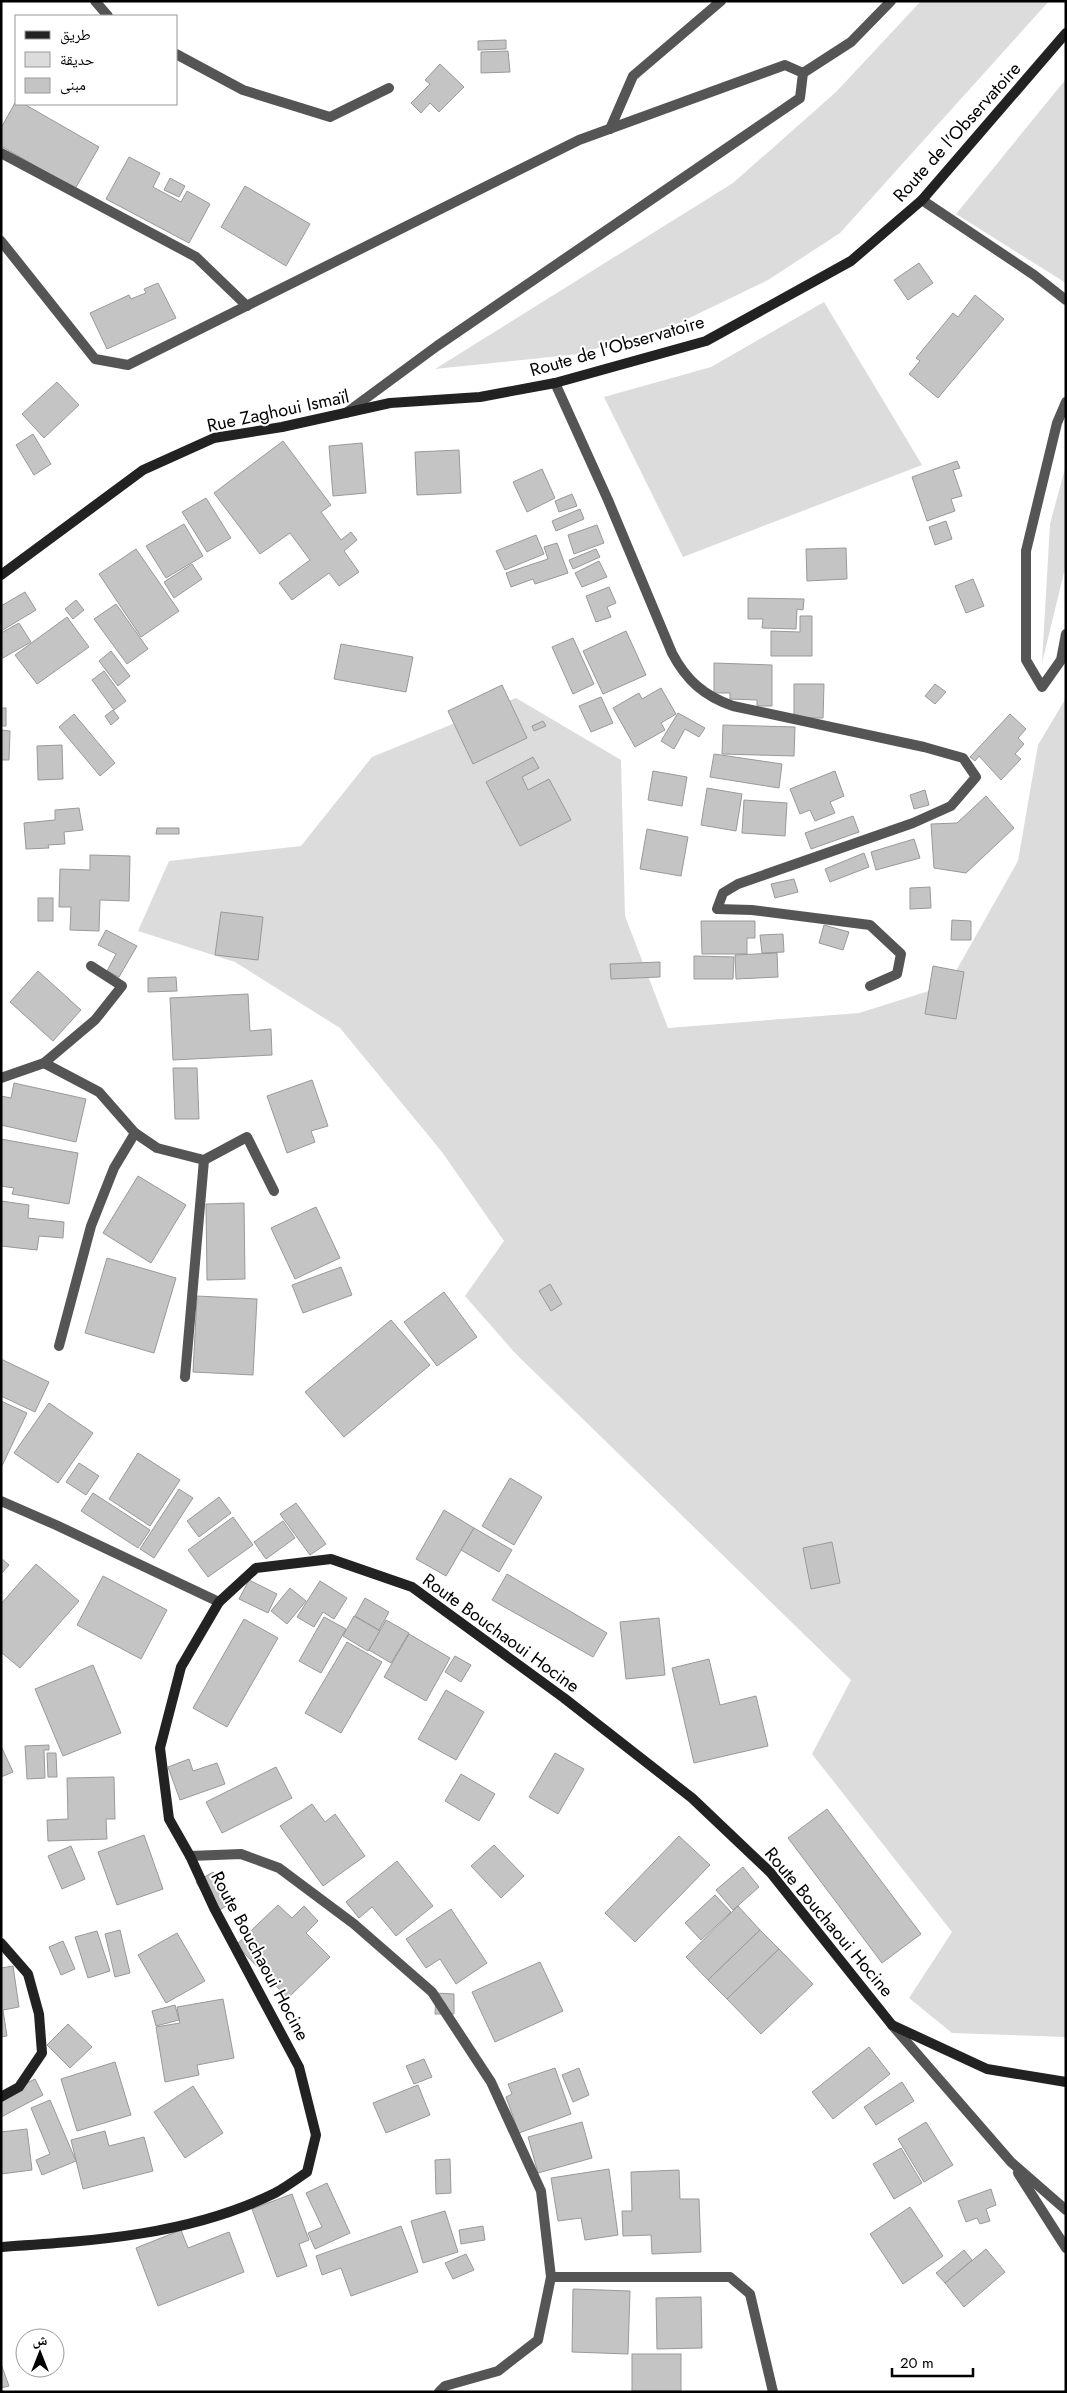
<svg xmlns="http://www.w3.org/2000/svg" width="1067" height="2393" font-family="Jost,'Noto Naskh Arabic',sans-serif">
  <rect width="100%" height="100%" fill="#fff"/>
  <g fill="#dcdcdc">
    <polygon points="921,1 1049,1 840,233 768,280 679,323 579,354 435,369 733,183 836,92"/>
    <polygon points="1066,79 1066,283 956,214"/>
    <polygon points="824,302 922,465 683,557 604,397 711,367"/>
    <polygon points="1066,465 1066,564 1042,663 1050,524"/>
    <polygon points="516,698 621,760 625,916 668,1028 859,1013 948,985 1018,861 1038,745 1066,698 1066,2037 952,2033 909,1998 952,1932 812,1754 851,1680 516,1354 465,1296 504,1241 442,1152 340,1028 235,962 138,931 169,861 301,846 372,757"/>
  </g>
  <g fill="#c4c4c4" stroke="#999">
    <polygon points="506,40 506,49 478,50 478,41"/>
    <polygon points="508,51 510,72 481,73 481,52"/>
    <polygon points="440,64 464,87 439,112 430,103 421,113 411,103 430,84 425,80"/>
    <polygon points="16,101 16,104 24,104 99,147 75,189 1,146 1,128"/>
    <polygon points="129,157 160,173 153,187 181,202 187,191 210,204 189,243 106,199"/>
    <polygon points="170,178 185,186 179,197 164,190"/>
    <polygon points="245,186 310,224 286,266 221,227"/>
    <polygon points="919,263 933,283 908,300 894,280"/>
    <polygon points="158,283 176,318 107,349 90,313 129,295 131,299 146,293 144,289"/>
    <polygon points="975,295 1004,319 938,398 909,374 920,361 916,358 953,313 958,317"/>
    <polygon points="57,382 79,405 44,438 22,414"/>
    <polygon points="33,434 51,464 34,475 16,445"/>
    <polygon points="283,441 331,505 321,512 341,540 351,532 357,540 344,551 359,572 339,586 329,573 292,600 279,583 310,560 290,533 260,554 214,493"/>
    <polygon points="362,443 366,493 333,496 329,446"/>
    <polygon points="459,450 461,493 417,495 415,452"/>
    <polygon points="957,461 960,468 953,470 962,496 951,499 955,511 927,521 912,477"/>
    <polygon points="542,469 555,498 527,512 513,482"/>
    <polygon points="572,494 577,506 559,512 555,501"/>
    <polygon points="206,498 231,538 207,552 182,512"/>
    <polygon points="580,509 584,519 556,531 552,521"/>
    <polygon points="946,521 952,539 935,545 929,527"/>
    <polygon points="184,524 203,556 166,578 146,546"/>
    <polygon points="597,525 604,543 574,554 568,535"/>
    <polygon points="536,535 544,554 505,570 496,551"/>
    <polygon points="557,543 568,573 535,584 533,579 511,587 506,573 548,559 544,547"/>
    <polygon points="846,548 847,579 807,581 806,549"/>
    <polygon points="136,549 179,611 141,637 99,574"/>
    <polygon points="596,549 600,557 573,569 569,560"/>
    <polygon points="599,561 607,577 582,587 575,573"/>
    <polygon points="192,564 202,579 174,598 164,582"/>
    <polygon points="973,579 984,606 966,613 955,586"/>
    <polygon points="609,587 616,603 607,607 611,617 596,622 586,596"/>
    <polygon points="25,592 36,610 1,631 1,606"/>
    <polygon points="748,598 804,599 803,610 797,609 796,629 762,628 763,619 748,619"/>
    <polygon points="76,600 84,610 73,619 65,609"/>
    <polygon points="116,604 148,649 127,664 94,619"/>
    <polygon points="800,616 812,616 812,656 771,656 771,631 800,632"/>
    <polygon points="67,617 89,647 37,684 15,655"/>
    <polygon points="19,623 31,642 1,659 1,633"/>
    <polygon points="626,631 646,675 603,694 583,651"/>
    <polygon points="573,638 594,684 573,694 552,647"/>
    <polygon points="341,644 413,657 406,692 334,679"/>
    <polygon points="111,651 130,676 118,686 99,661"/>
    <polygon points="714,663 772,665 772,706 757,706 757,700 730,699 730,693 714,693"/>
    <polygon points="104,671 126,701 114,710 92,680"/>
    <polygon points="794,684 824,684 823,718 794,718"/>
    <polygon points="935,684 946,692 935,704 925,696"/>
    <polygon points="502,685 527,738 473,764 448,711"/>
    <polygon points="661,688 676,714 661,723 665,730 635,747 613,708 639,693 642,699"/>
    <polygon points="601,697 613,723 591,732 579,706"/>
    <rect x="1" y="708" width="5" height="18"/>
    <polygon points="113,710 119,718 111,725 105,716"/>
    <polygon points="678,713 705,728 699,737 685,729 674,749 661,741"/>
    <polygon points="74,714 115,763 100,776 59,727"/>
    <polygon points="1010,714 1026,729 1018,738 1024,744 1015,754 1021,759 1001,780 979,756 975,761 970,757"/>
    <polygon points="543,721 546,726 534,731 532,726"/>
    <polygon points="723,725 795,727 794,756 722,754"/>
    <polygon points="1,730 10,731 9,760 1,760"/>
    <polygon points="62,745 63,779 38,780 37,746"/>
    <polygon points="714,754 782,764 779,788 710,777"/>
    <polygon points="533,757 539,768 522,777 528,790 549,779 571,820 520,846 486,782"/>
    <polygon points="653,771 687,777 682,806 648,800"/>
    <polygon points="835,771 844,796 830,802 835,813 815,821 810,810 800,814 790,789"/>
    <polygon points="707,788 742,794 736,831 701,825"/>
    <polygon points="925,790 929,805 914,809 910,795"/>
    <polygon points="986,796 1014,828 966,873 934,868 931,824 957,823"/>
    <polygon points="744,800 787,803 785,836 742,833"/>
    <polygon points="79,808 83,830 64,832 65,844 48,845 49,848 26,849 24,823 55,820 55,810"/>
    <polygon points="853,816 859,832 811,849 805,833"/>
    <polygon points="157,828 179,828 179,834 156,834"/>
    <polygon points="647,829 688,837 681,876 640,869"/>
    <polygon points="914,839 920,858 876,870 871,852"/>
    <polygon points="864,853 869,867 830,882 825,869"/>
    <polygon points="90,855 130,856 129,901 100,900 99,931 70,930 71,907 59,907 60,869 90,870"/>
    <polygon points="794,879 798,892 775,898 771,884"/>
    <polygon points="930,887 931,908 910,909 910,888"/>
    <rect x="38" y="898" width="15" height="23"/>
    <polygon points="221,912 263,917 258,960 215,955"/>
    <polygon points="952,920 971,921 971,940 951,940"/>
    <polygon points="701,921 755,921 755,938 747,938 747,954 702,954"/>
    <polygon points="824,925 849,932 843,950 819,943"/>
    <polygon points="106,930 137,946 119,977 107,971 116,954 98,945"/>
    <polygon points="783,934 784,952 762,953 760,935"/>
    <polygon points="777,953 778,977 736,979 735,955"/>
    <polygon points="694,956 734,957 733,979 694,979"/>
    <polygon points="660,962 660,977 611,979 610,964"/>
    <polygon points="933,966 964,972 956,1019 925,1014"/>
    <polygon points="38,971 81,1010 53,1041 10,1002"/>
    <polygon points="176,977 177,991 148,992 148,978"/>
    <polygon points="248,994 250,1031 271,1029 272,1055 173,1060 170,998"/>
    <polygon points="173,1068 197,1068 199,1119 175,1119"/>
    <polygon points="312,1080 328,1126 311,1131 315,1142 287,1153 267,1096"/>
    <polygon points="14,1083 86,1099 76,1142 1,1125 1,1096 11,1098"/>
    <polygon points="1,1139 78,1153 69,1204 12,1194 14,1188 1,1186"/>
    <polygon points="138,1176 186,1205 151,1263 103,1233"/>
    <polygon points="1,1201 29,1205 28,1218 64,1222 63,1238 39,1236 37,1250 1,1246"/>
    <polygon points="244,1203 245,1279 207,1280 206,1204"/>
    <polygon points="316,1207 340,1258 295,1279 271,1228"/>
    <polygon points="107,1258 176,1278 154,1353 85,1333"/>
    <polygon points="341,1267 352,1295 303,1313 292,1285"/>
    <polygon points="550,1284 562,1304 551,1311 539,1291"/>
    <polygon points="444,1292 477,1337 437,1366 404,1322"/>
    <polygon points="197,1296 257,1299 253,1375 193,1372"/>
    <polygon points="391,1320 430,1365 344,1437 305,1392"/>
    <polygon points="1,1359 49,1382 35,1412 1,1396"/>
    <polygon points="1,1401 27,1413 1,1468"/>
    <polygon points="49,1403 93,1433 58,1483 14,1453"/>
    <polygon points="138,1453 180,1480 150,1526 109,1499"/>
    <polygon points="79,1463 99,1476 86,1495 66,1482"/>
    <polygon points="510,1478 542,1497 514,1545 482,1526"/>
    <polygon points="179,1489 193,1498 154,1558 140,1549"/>
    <polygon points="93,1493 150,1530 138,1548 81,1511"/>
    <polygon points="219,1497 231,1513 199,1537 187,1521"/>
    <polygon points="296,1503 326,1544 310,1555 280,1514"/>
    <polygon points="444,1510 474,1528 446,1576 416,1559"/>
    <polygon points="233,1517 253,1545 208,1577 188,1550"/>
    <polygon points="283,1521 295,1538 266,1559 254,1542"/>
    <polygon points="474,1528 512,1550 499,1572 461,1550"/>
    <polygon points="832,1542 840,1583 811,1589 803,1548"/>
    <polygon points="1,1558 9,1565 1,1574"/>
    <polygon points="36,1564 79,1601 20,1668 1,1652 1,1604"/>
    <polygon points="507,1574 607,1633 593,1657 492,1600"/>
    <polygon points="103,1576 167,1610 141,1659 77,1625"/>
    <polygon points="249,1580 277,1594 268,1613 239,1599"/>
    <polygon points="320,1581 347,1598 334,1619 323,1612 314,1627 297,1617"/>
    <polygon points="290,1588 306,1601 287,1624 271,1611"/>
    <polygon points="365,1598 389,1612 379,1630 355,1616"/>
    <polygon points="354,1616 380,1631 368,1651 343,1636"/>
    <polygon points="324,1617 346,1629 321,1673 299,1661"/>
    <polygon points="659,1618 665,1675 626,1679 620,1622"/>
    <polygon points="244,1619 278,1638 227,1727 193,1708"/>
    <polygon points="386,1620 409,1633 391,1663 369,1650"/>
    <polygon points="409,1634 450,1658 426,1701 384,1677"/>
    <polygon points="347,1642 382,1662 341,1733 305,1713"/>
    <polygon points="455,1656 471,1665 461,1682 445,1672"/>
    <polygon points="709,1659 720,1705 756,1696 768,1746 694,1763 672,1668"/>
    <polygon points="93,1665 121,1733 63,1756 35,1689"/>
    <polygon points="446,1690 484,1712 456,1760 418,1739"/>
    <polygon points="49,1745 49,1750 44,1750 45,1778 27,1779 25,1746"/>
    <polygon points="1,1746 13,1772 1,1777"/>
    <polygon points="47,1753 56,1753 57,1777 48,1777"/>
    <polygon points="555,1753 584,1769 558,1814 529,1797"/>
    <polygon points="189,1759 193,1771 217,1763 225,1784 180,1800 168,1767"/>
    <polygon points="276,1767 292,1798 222,1833 206,1802"/>
    <polygon points="461,1774 495,1794 479,1821 445,1801"/>
    <polygon points="114,1777 115,1819 106,1819 107,1839 48,1841 47,1820 68,1819 67,1778"/>
    <polygon points="312,1804 325,1822 335,1814 365,1856 323,1886 280,1826"/>
    <polygon points="827,1809 921,1934 882,1963 788,1838"/>
    <polygon points="144,1835 163,1889 117,1905 98,1852"/>
    <polygon points="679,1836 710,1865 635,1942 605,1913"/>
    <polygon points="494,1845 524,1876 501,1898 471,1866"/>
    <polygon points="71,1846 85,1879 62,1889 48,1856"/>
    <polygon points="397,1861 433,1906 396,1936 372,1907 359,1918 346,1902"/>
    <polygon points="743,1867 759,1887 733,1910 716,1890"/>
    <polygon points="213,1872 231,1903 215,1913 196,1882"/>
    <polygon points="715,1895 731,1912 701,1940 685,1923"/>
    <polygon points="278,1905 292,1918 304,1906 318,1921 306,1933 330,1957 288,1998 236,1945"/>
    <polygon points="738,1906 760,1930 708,1980 686,1957"/>
    <polygon points="451,1909 487,1963 456,1984 440,1959 426,1968 406,1939"/>
    <polygon points="120,1930 130,1973 115,1977 105,1934"/>
    <polygon points="760,1930 779,1949 727,1999 708,1980"/>
    <polygon points="97,1931 110,1971 88,1978 75,1937"/>
    <polygon points="177,1933 205,1981 166,2003 138,1955"/>
    <polygon points="63,1941 75,1969 61,1975 49,1947"/>
    <polygon points="779,1949 813,1984 761,2034 727,1999"/>
    <polygon points="540,1962 563,2011 495,2042 472,1992"/>
    <polygon points="13,1966 19,2007 3,2010 7,2036 1,2037 1,1968"/>
    <polygon points="436,1993 454,1994 454,2014 435,2014"/>
    <polygon points="223,1999 234,2058 197,2065 199,2075 165,2082 156,2027 180,2023 177,2007"/>
    <polygon points="175,2005 179,2020 156,2026 152,2011"/>
    <polygon points="68,2024 92,2047 70,2068 47,2045"/>
    <polygon points="869,2047 890,2074 833,2119 812,2092"/>
    <polygon points="424,2059 432,2077 414,2084 406,2066"/>
    <polygon points="115,2062 131,2115 77,2131 61,2079"/>
    <polygon points="555,2068 571,2114 519,2133 506,2097 512,2094 508,2084"/>
    <polygon points="579,2068 589,2095 573,2102 562,2075"/>
    <polygon points="35,2079 43,2095 1,2117 1,2096"/>
    <polygon points="902,2082 914,2101 876,2125 864,2107"/>
    <polygon points="418,2085 430,2115 386,2133 373,2103"/>
    <polygon points="193,2086 223,2133 185,2158 154,2112"/>
    <polygon points="50,2100 76,2161 42,2175 36,2160 50,2154 31,2108"/>
    <polygon points="582,2122 592,2158 538,2173 528,2137"/>
    <polygon points="926,2122 953,2165 924,2182 898,2139"/>
    <polygon points="27,2129 32,2170 1,2174 1,2132"/>
    <polygon points="105,2131 109,2146 144,2137 153,2171 83,2189 71,2140"/>
    <polygon points="901,2148 922,2183 894,2199 873,2164"/>
    <polygon points="450,2159 451,2193 436,2194 435,2160"/>
    <polygon points="609,2169 618,2235 585,2240 581,2218 558,2221 551,2178"/>
    <polygon points="679,2170 680,2199 699,2199 701,2252 652,2254 651,2235 623,2236 622,2211 632,2211 631,2172"/>
    <polygon points="327,2183 350,2233 315,2249 308,2233 322,2227 306,2193"/>
    <polygon points="991,2189 996,2205 986,2209 990,2221 980,2224 977,2218 966,2222 958,2201"/>
    <polygon points="292,2194 309,2240 299,2244 307,2266 277,2277 252,2209"/>
    <polygon points="910,2207 943,2256 903,2284 870,2234"/>
    <polygon points="445,2211 458,2252 423,2263 411,2221"/>
    <polygon points="401,2226 418,2272 351,2296 341,2268 322,2275 316,2256"/>
    <polygon points="483,2226 485,2240 461,2244 459,2230"/>
    <polygon points="181,2230 188,2248 229,2232 244,2272 158,2306 136,2248"/>
    <polygon points="986,2249 1005,2272 964,2307 945,2283"/>
    <polygon points="964,2250 972,2260 945,2283 936,2273"/>
    <polygon points="466,2254 474,2270 453,2279 445,2263"/>
    <polygon points="573,2289 630,2291 628,2354 572,2352"/>
    <polygon points="701,2297 702,2348 657,2349 656,2298"/>
    <rect x="632" y="2354" width="49" height="37"/>
    <polygon points="1,2364 9,2386 1,2388"/>
  </g>
  <g fill="none" stroke-linecap="round" stroke-linejoin="round">
    <g stroke="#555" stroke-width="10">
      <polyline points="95,1 108,16"/>
      <polyline points="176,54 243,90 330,117 389,88"/>
      <polyline points="803,73 851,42 891,1"/>
      <polyline points="610,129 633,76 721,1"/>
      <polyline points="1,153 196,257 247,306"/>
      <polyline points="922,200 1034,275 1066,300"/>
      <polyline points="1,241 95,359 128,365 579,140 785,65 803,73 800,98 437,346 346,413"/>
      <path d="M 555,383 L 608,500 L 672,653 C 686,680 704,696 733,706 L 924,747 L 963,758 L 976,777 L 951,806 L 913,823 L 738,884 L 723,893 L 717,909 L 752,910 L 870,925 L 901,954 L 897,974 L 870,986"/>
      <polyline points="1066,402 1057,423 1026,551 1026,660 1042,687 1061,660 1066,634"/>
      <polyline points="44,1063 99,1092 135,1133 157,1148 204,1160 247,1137 274,1191"/>
      <polyline points="1,1078 44,1063 95,1020 122,986 91,966"/>
      <polyline points="59,1346 91,1226 114,1168 135,1133"/>
      <polyline points="185,1377 204,1160"/>
      <polyline points="1,1501 56,1525 219,1602"/>
      <polyline points="190,1856 241,1854 279,1868 354,1924 432,1992 491,2082 541,2191 551,2277 538,2340 498,2371 445,2386 439,2392"/>
      <polyline points="892,2025 1011,2162 1066,2210"/>
      <polyline points="1018,2173 1066,2248"/>
      <polyline points="551,2277 730,2277 750,2294 773,2392"/>
    </g>
    <g stroke="#222" stroke-width="10">
      <polyline points="1,575 143,470 214,438 282,427 390,403 480,397 555,383 706,341 851,261 922,200 1066,33"/>
      <polyline points="1,1943 28,1974 39,2014 42,2053 19,2087 1,2097"/>
      <path d="M 1,2247 C 94,2241 190,2235 275,2193 C 286,2187 297,2179 307,2172 L 316,2135 L 299,2067 L 214,1908 L 190,1856 L 169,1819 L 160,1748 L 181,1667 L 219,1602 L 256,1568 L 331,1559 L 412,1587 L 564,1698 L 692,1798 L 770,1872 L 892,2025 L 987,2069 L 1066,2082"/>
    </g>
  </g>
  <g text-anchor="middle" dominant-baseline="central" stroke-width="4" stroke-linejoin="round" paint-order="stroke">
    <g font-size="18" fill="#000" stroke="#fff">
      <text transform="translate(957 132) rotate(-48)">Route de l'Observatoire</text>
      <text transform="translate(617 346) rotate(-16)">Route de l'Observatoire</text>
      <text transform="translate(278 411) rotate(-12)">Rue Zaghoui Ismaïl</text>
      <text transform="translate(501 1633) rotate(36)">Route Bouchaoui Hocine</text>
      <text transform="translate(829 1922) rotate(50)">Route Bouchaoui Hocine</text>
      <text transform="translate(260 1956) rotate(62)">Route Bouchaoui Hocine</text>
    </g>
  </g>
  <rect width="1067" height="2393" fill="none" stroke="#000000" stroke-width="5"/>
  <rect x="15" y="15" width="162" height="90" fill="#ffffff" stroke="#999999"/>
  <rect x="25" y="31" width="25" height="8" fill="#222222" stroke="#999999"/>
  <text x="60" y="40" font-size="15" fill="#000000">طريق</text>
  <rect x="25" y="52" width="25" height="15" fill="#dcdcdc" stroke="#999999"/>
  <text x="60" y="65" font-size="15" fill="#000000">حديقة</text>
  <rect x="25" y="78" width="25" height="15" fill="#c4c4c4" stroke="#999999"/>
  <text x="60" y="90" font-size="15" fill="#000000">مبنى</text>
  <g transform="translate(40 2353)"><circle r="24" fill="#ffffff" stroke="#999999"/>
  <path d="M0-4L9 19L0 12L-9 19Z" fill="#000000"/>
  <text y="-8" font-size="14" font-weight="bold" text-anchor="middle" fill="#000000">ش</text>
  </g>
  <path d="M892 2368v8h81v-8" fill="none" stroke="#000000" stroke-width="2.5"/>
  <text x="900" y="2368" font-size="15" fill="#000000" stroke="#ffffff" stroke-width="4" paint-order="stroke">20 m</text>
</svg>
